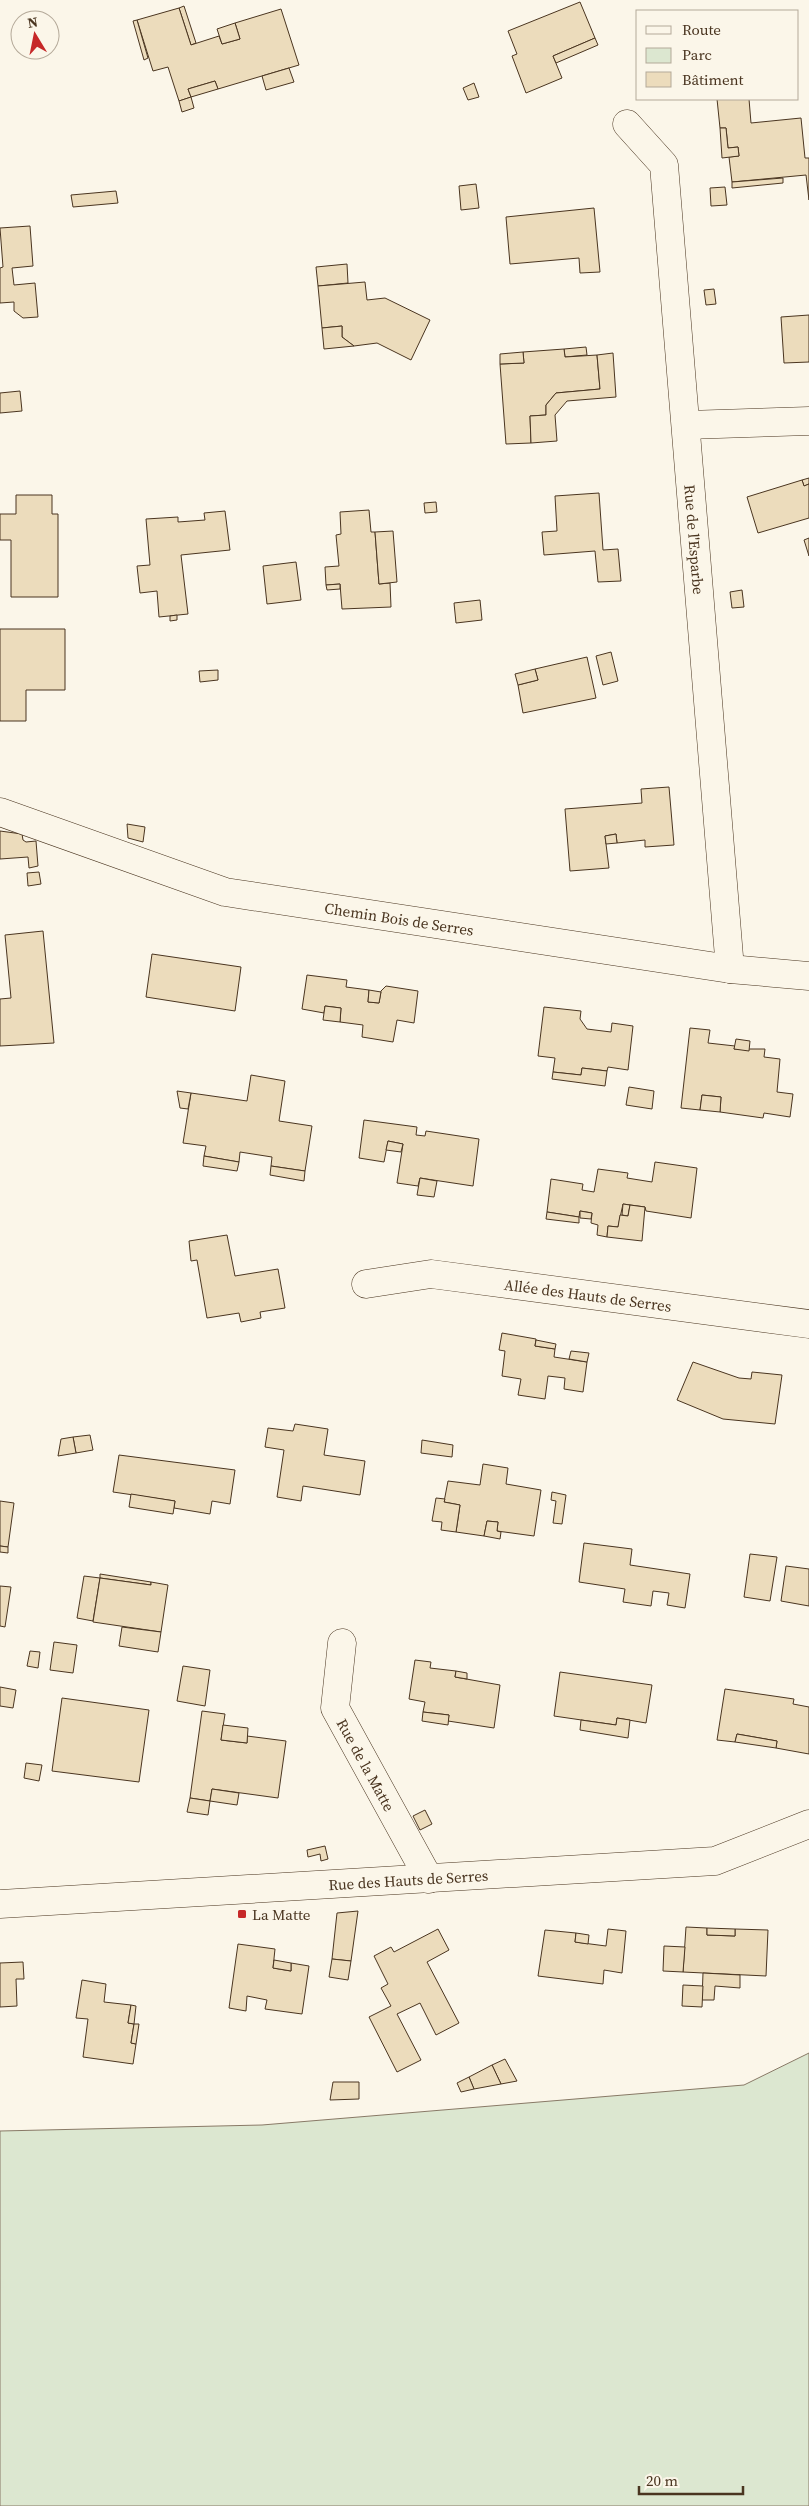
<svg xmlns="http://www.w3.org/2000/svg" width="809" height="2506" font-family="'Source Serif 4',serif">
  <rect width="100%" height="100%" fill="#fbf6e9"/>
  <polygon fill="#dce7d0" stroke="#887966" points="809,2053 809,2506 0,2506 0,2131 262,2125 744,2085"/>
  <g fill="#ecdcbc" stroke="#4a3520">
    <polygon points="580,2 595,38 553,56 562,78 526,93 512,56 517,54 508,31"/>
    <polygon points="184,6 196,43 191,45 179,8"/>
    <polygon points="179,8 191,45 219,36 222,44 240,39 235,23 281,9 299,65 218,89 215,81 188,89 191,97 179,101 168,67 153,71 137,20"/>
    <polygon points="137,20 148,58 144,60 133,21"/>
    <polygon points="235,23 240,39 222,44 217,29"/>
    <polygon points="595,38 598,45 556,63 553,56"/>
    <polygon points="289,68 294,82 266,90 262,76"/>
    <polygon points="215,81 218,89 191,97 188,89"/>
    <polygon points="474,83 479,97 468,100 463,88"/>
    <polygon points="191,97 194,108 182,112 179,101"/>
    <polygon points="717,99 749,99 751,123 801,118 805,158 809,158 809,200 806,175 732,182 729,157 739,156 738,147 728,148 726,128 720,128"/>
    <polygon points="720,128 726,128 728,148 738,147 739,156 722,158"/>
    <polygon points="783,178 783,183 732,188 732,182"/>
    <polygon points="476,184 479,208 461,210 459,186"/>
    <polygon points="725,187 727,205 711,206 710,188"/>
    <polygon points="116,191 118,203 73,207 71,195"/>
    <polygon points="594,208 600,272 580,273 579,258 510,264 506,217"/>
    <polygon points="30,226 33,266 12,268 14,285 35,283 38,317 23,318 14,311 14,302 0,303 0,268 3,267 0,228"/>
    <polygon points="347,264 348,283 318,286 316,267"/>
    <polygon points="365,282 367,300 385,298 430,320 411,360 377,343 354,346 342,337 342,326 322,328 318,286"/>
    <polygon points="714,289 716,304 706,305 704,290"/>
    <polygon points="809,315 809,362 784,363 781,317"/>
    <polygon points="342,326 342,337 354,346 324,349 322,328"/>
    <polygon points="586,347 587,355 565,357 564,349"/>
    <polygon points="564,349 565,357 597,355 600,389 556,393 546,405 546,415 530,416 531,443 506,444 500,364 524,363 523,352"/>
    <polygon points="523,352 524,363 500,364 500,354"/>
    <polygon points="613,353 616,397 567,401 555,415 557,441 531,443 530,416 546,415 546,405 556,393 600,389 597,355"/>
    <polygon points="20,391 22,411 0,413 0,393"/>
    <polygon points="809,478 809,484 804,486 802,480"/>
    <polygon points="802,480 804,486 809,484 809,518 758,533 747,497"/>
    <polygon points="599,493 603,550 618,549 621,581 598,582 595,551 544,555 542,532 557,531 555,496"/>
    <polygon points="16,495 52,495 52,514 58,514 58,597 11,597 11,540 0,540 0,514 16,514"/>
    <polygon points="436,502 437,512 425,513 424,503"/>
    <polygon points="369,510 371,532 375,532 379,584 390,583 391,607 342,609 340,584 326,585 325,567 339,566 336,535 341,534 340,512"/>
    <polygon points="225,511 230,550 181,555 188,614 159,617 157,591 140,593 137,566 150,565 146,519 178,517 178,522 205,520 204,513"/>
    <polygon points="393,531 397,582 379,584 375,532"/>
    <polygon points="809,538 809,556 804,540"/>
    <polygon points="296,562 301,600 267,604 263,566"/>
    <polygon points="340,584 340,589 327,590 326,585"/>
    <polygon points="742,590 744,607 732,608 730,592"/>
    <polygon points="480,600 482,620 456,623 454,603"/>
    <polygon points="177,615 177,620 170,621 170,616"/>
    <polygon points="0,629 65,629 65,690 26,690 26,721 0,721"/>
    <polygon points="611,652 618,681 603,685 596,656"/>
    <polygon points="587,657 596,698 523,713 518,685 538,680 535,669"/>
    <polygon points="535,669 538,680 518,685 515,674"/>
    <polygon points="218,670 218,680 200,682 199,671"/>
    <polygon points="669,787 674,845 645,847 645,840 617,843 616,834 605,836 609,868 570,871 565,809 642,803 641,789"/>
    <polygon points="127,824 145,827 143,842 128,838"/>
    <polygon points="0,831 22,834 23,840 26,842 36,841 38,866 29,868 28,857 0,859"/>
    <polygon points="616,834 617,843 606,844 605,836"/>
    <polygon points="39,872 41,884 28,886 27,873"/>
    <polygon points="43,931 54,1043 0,1046 0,999 11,998 5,935"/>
    <polygon points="152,954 241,967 235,1011 146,997"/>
    <polygon points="307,975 347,980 346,987 369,990 368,1002 379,1003 381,991 386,986 418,991 414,1023 397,1020 393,1042 362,1037 363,1025 340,1022 341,1008 325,1006 324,1013 302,1009"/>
    <polygon points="369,990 381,992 379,1003 368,1002"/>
    <polygon points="325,1006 341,1008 340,1022 323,1020"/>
    <polygon points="544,1007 581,1011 580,1019 587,1029 611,1032 612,1023 633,1026 628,1070 608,1067 607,1071 582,1068 581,1075 553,1072 555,1058 538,1056"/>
    <polygon points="690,1028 710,1030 708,1043 735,1046 734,1049 765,1049 764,1057 780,1059 777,1092 793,1094 790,1117 764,1113 763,1118 720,1112 721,1097 702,1095 700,1110 681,1108"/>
    <polygon points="736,1039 750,1041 749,1051 734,1049"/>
    <polygon points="582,1068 607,1071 605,1086 552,1079 553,1072 581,1075"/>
    <polygon points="251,1075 285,1081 279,1121 312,1126 305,1171 271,1166 272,1157 240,1152 239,1162 204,1156 206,1146 183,1143 191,1093 247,1101"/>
    <polygon points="629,1087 654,1091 652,1109 626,1105"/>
    <polygon points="177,1091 191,1093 188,1109 180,1108"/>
    <polygon points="702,1095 721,1097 720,1112 700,1110"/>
    <polygon points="364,1120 417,1127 416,1135 425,1136 426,1131 479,1139 473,1186 420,1178 418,1186 397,1183 403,1144 388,1141 384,1162 359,1158"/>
    <polygon points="388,1141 403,1144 401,1152 386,1150"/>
    <polygon points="204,1156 239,1162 237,1171 203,1166"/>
    <polygon points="655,1162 697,1168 691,1218 646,1211 645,1207 623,1204 618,1227 608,1226 607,1237 597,1235 598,1225 591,1223 592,1213 580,1211 579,1217 547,1212 551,1179 583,1184 582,1190 594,1192 598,1169 628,1173 627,1178 652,1182"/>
    <polygon points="271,1166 305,1171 304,1181 270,1175"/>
    <polygon points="420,1178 437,1181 434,1197 417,1195"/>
    <polygon points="623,1204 630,1205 628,1216 622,1215"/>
    <polygon points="630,1205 645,1207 642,1241 607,1237 608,1226 618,1227 620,1215 628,1216"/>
    <polygon points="580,1211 592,1213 591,1219 580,1218"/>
    <polygon points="547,1212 579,1217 579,1223 546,1219"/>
    <polygon points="227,1235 235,1276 278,1269 285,1308 260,1312 261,1318 241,1322 239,1313 207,1318 197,1260 191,1261 189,1241"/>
    <polygon points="502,1333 536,1339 535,1346 555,1349 554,1357 587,1362 583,1392 564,1389 565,1378 548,1376 545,1399 518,1395 521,1379 502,1376 505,1351 499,1350"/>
    <polygon points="536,1340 556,1344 555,1349 535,1346"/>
    <polygon points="571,1351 589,1353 587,1362 569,1359"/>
    <polygon points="693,1362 739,1378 751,1379 752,1372 782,1375 775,1424 723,1419 677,1400"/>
    <polygon points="295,1424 328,1429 324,1455 365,1461 360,1495 303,1486 301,1501 277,1497 284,1450 265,1447 268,1428 293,1431"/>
    <polygon points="90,1435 93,1450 76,1453 73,1437"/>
    <polygon points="73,1437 76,1453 58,1456 61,1439"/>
    <polygon points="422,1440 453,1445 452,1457 421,1453"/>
    <polygon points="119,1455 235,1470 230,1504 212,1501 210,1514 174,1508 175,1501 113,1492"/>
    <polygon points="483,1464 508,1468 506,1484 541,1490 534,1536 497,1531 498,1522 487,1521 484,1536 456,1532 460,1505 444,1502 448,1481 480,1485"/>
    <polygon points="552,1492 566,1495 562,1524 553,1523 556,1501 551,1500"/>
    <polygon points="131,1494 175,1501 173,1514 129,1507"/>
    <polygon points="436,1498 445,1499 444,1502 460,1505 456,1532 441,1530 442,1522 432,1521"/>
    <polygon points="0,1501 14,1503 8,1547 0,1546"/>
    <polygon points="487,1521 498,1522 497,1531 501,1532 500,1539 484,1536"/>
    <polygon points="584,1543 632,1549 630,1565 690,1574 685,1608 667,1605 669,1593 653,1591 651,1606 623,1602 625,1589 579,1582"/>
    <polygon points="0,1546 8,1547 8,1553 0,1552"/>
    <polygon points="750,1554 777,1557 770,1601 744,1597"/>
    <polygon points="786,1566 809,1569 809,1606 781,1601"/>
    <polygon points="100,1574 151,1582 151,1585 100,1578"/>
    <polygon points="84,1576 100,1578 93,1621 77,1618"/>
    <polygon points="100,1578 151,1585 151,1582 168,1585 161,1632 93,1622"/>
    <polygon points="0,1586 11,1587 5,1627 0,1626"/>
    <polygon points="122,1627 161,1632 158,1652 119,1646"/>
    <polygon points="54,1642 77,1645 73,1673 50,1670"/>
    <polygon points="30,1651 40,1652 38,1668 27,1666"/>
    <polygon points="415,1660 431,1662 430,1668 456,1671 455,1677 500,1685 494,1728 448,1721 449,1715 423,1712 425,1702 409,1699"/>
    <polygon points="183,1666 210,1670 205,1706 177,1701"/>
    <polygon points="456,1671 467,1673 467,1679 455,1677"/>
    <polygon points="560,1672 652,1685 646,1723 617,1718 616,1725 554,1716"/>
    <polygon points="0,1687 16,1690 13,1708 0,1706"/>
    <polygon points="725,1689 794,1699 793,1704 809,1707 809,1754 776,1748 777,1741 737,1734 735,1742 717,1740"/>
    <polygon points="62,1698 149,1710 139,1782 52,1771"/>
    <polygon points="202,1711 225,1714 221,1740 247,1743 247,1736 286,1741 278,1798 212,1789 210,1801 190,1798"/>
    <polygon points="423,1712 449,1715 448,1725 422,1721"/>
    <polygon points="617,1718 630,1720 628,1738 580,1730 581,1720 616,1725"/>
    <polygon points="223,1725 248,1728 247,1743 221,1740"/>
    <polygon points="737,1734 777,1741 776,1748 735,1742"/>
    <polygon points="26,1763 42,1765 39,1781 24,1778"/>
    <polygon points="212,1789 239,1793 237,1805 210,1801"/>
    <polygon points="190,1798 210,1801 208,1815 187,1812"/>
    <polygon points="425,1810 432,1824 420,1830 413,1816"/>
    <polygon points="325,1846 328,1859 321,1861 320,1854 308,1857 307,1850"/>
    <polygon points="358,1911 351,1961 332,1959 337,1913"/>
    <polygon points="686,1927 707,1928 707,1935 735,1936 735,1929 768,1930 766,1976 683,1972"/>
    <polygon points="707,1928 735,1929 735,1936 707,1935"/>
    <polygon points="438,1929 449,1950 427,1962 459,2023 436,2035 420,2003 397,2014 421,2060 397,2072 369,2017 391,2006 381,1988 388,1984 374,1956 391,1947 394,1952"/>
    <polygon points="608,1929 626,1931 622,1973 604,1970 603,1984 538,1976 545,1930 576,1933 575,1942 606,1946"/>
    <polygon points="576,1933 589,1935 588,1944 575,1942"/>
    <polygon points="238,1944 275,1949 273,1968 291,1971 291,1963 309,1966 302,2014 265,2009 267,2000 247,1996 246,2011 229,2008"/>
    <polygon points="664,1946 685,1947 683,1972 663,1971"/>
    <polygon points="332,1959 351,1961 348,1980 329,1977"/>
    <polygon points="274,1960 291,1963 291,1971 273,1968"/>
    <polygon points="23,1962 24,1979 16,1979 17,2006 0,2007 0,1963"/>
    <polygon points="703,1973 740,1975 740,1988 715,1986 714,2000 702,2000"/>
    <polygon points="82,1980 106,1984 104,2002 131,2005 128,2023 134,2024 131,2043 136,2044 133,2064 83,2057 88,2019 76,2018"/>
    <polygon points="683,1985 703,1986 702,2007 682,2006"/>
    <polygon points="131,2005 136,2006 134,2024 128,2023"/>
    <polygon points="134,2024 139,2024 136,2044 131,2043"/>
    <polygon points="505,2059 517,2081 501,2084 492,2065"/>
    <polygon points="492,2065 501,2084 474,2089 469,2077"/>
    <polygon points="469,2077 474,2089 461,2092 457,2083"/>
    <polygon points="333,2082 359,2082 359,2099 330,2100"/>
  </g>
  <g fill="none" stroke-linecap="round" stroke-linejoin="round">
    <defs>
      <g id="minor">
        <path id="s1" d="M 627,124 L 664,165 L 730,969"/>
        <polyline points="687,425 809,421"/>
        <path id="s2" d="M 0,812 L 225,892 L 730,969 L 809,976"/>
        <path id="s3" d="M 366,1284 L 431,1274 L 809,1324"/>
        <path id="s4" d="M 342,1643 L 335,1708 L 429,1879"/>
        <path id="s5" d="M 0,1904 L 715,1861 L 809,1824"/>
      </g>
    </defs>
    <use href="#minor" stroke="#4a3520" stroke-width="29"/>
    <use href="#minor" stroke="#fbf6e9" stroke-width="28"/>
  </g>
  <rect fill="#c62828" stroke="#fbf6e9" stroke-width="2" x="237" y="1909" width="10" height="10" rx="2.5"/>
  <g text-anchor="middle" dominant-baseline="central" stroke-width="4" stroke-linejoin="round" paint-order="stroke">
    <g font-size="15" fill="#4a3520" stroke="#fbf6e9">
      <text stroke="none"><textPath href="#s1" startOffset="431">Rue de l'Esparbe</textPath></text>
      <text stroke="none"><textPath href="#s2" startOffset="415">Chemin Bois de Serres</textPath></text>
      <text stroke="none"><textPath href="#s3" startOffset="224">Allée des Hauts de Serres</textPath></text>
      <text stroke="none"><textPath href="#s4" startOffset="130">Rue de la Matte</textPath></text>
      <text stroke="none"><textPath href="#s5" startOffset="409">Rue des Hauts de Serres</textPath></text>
    </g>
    <g font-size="15" fill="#4a3520" stroke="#fbf6e9" text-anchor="start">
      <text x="252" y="1914">La Matte</text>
    </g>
  </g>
  <rect x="636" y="10" width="162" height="90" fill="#fbf6e9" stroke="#b4a999"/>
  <rect x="646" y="26" width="25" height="8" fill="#fbf6e9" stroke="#b4a999"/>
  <text x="682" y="35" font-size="15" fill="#4a3520">Route</text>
  <rect x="646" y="48" width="25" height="15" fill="#dce7d0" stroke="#b4a999"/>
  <text x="682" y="60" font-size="15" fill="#4a3520">Parc</text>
  <rect x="646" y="72" width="25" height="15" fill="#ecdcbc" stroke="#b4a999"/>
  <text x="682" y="85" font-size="15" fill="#4a3520">Bâtiment</text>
  <g transform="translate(35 35) rotate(350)"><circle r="24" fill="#fbf6e9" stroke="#b4a999"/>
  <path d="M0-4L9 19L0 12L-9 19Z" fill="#c62828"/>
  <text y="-8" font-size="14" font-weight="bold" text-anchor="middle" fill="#4a3520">N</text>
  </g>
  <path d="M639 2486v8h104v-8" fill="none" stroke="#4a3520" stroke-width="2.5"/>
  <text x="646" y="2486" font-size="15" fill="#4a3520" stroke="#fbf6e9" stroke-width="4" paint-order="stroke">20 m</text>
</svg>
